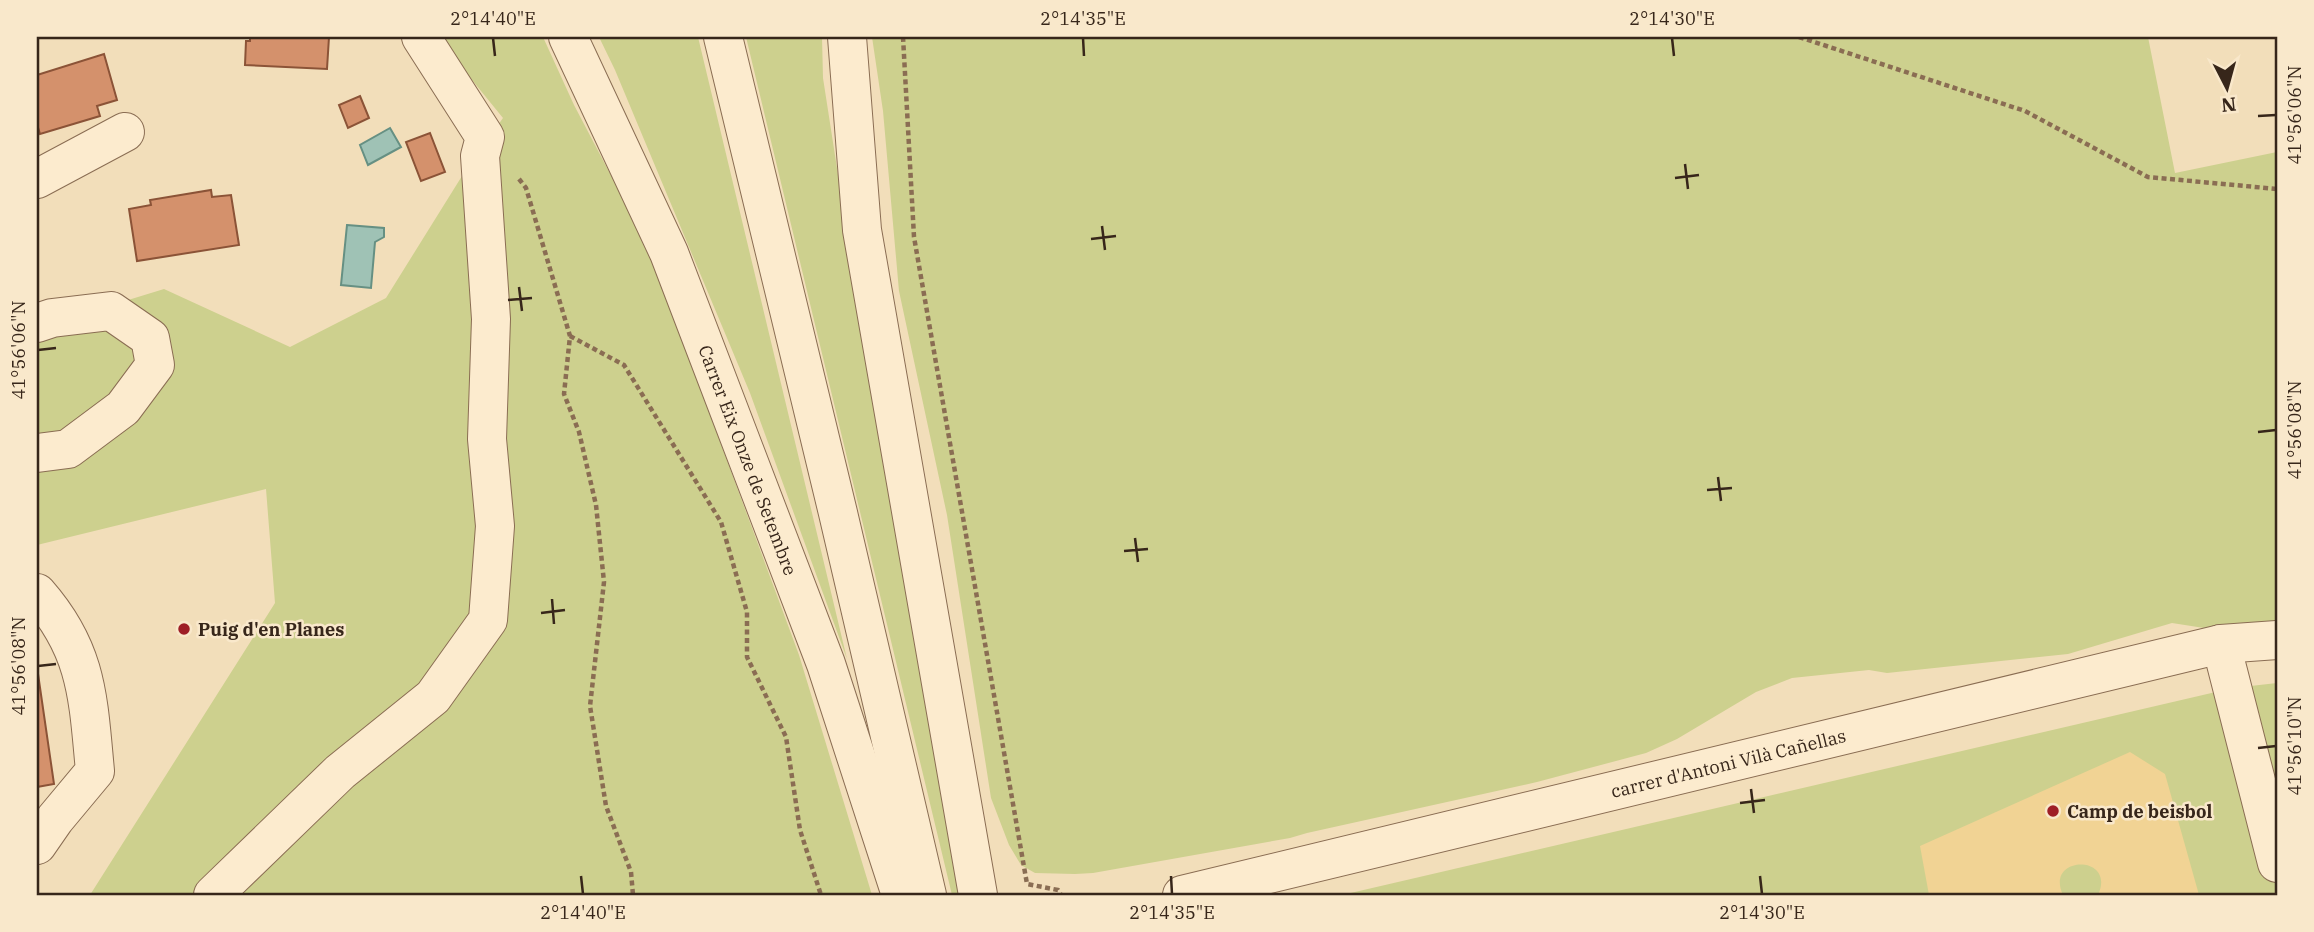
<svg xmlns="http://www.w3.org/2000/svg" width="2314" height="932" font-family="'IBM Plex Serif',serif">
  <rect width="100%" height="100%" fill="#f2deba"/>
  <g fill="#cdd08e">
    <polygon points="437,37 543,37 574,105 647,244 799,655 872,895 90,895 275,603 266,489 37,545 37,328 164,289 290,347 386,298 462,176 503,118"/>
    <polygon points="599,37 698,37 847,659 750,393 615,70"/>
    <polygon points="746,37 822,37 823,78 841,194 962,895 952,895"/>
    <polygon points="872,37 2148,37 2175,173 2277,152 2277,621 2204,628 2172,623 2068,654 1887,673 1869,670 1792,678 1756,692 1677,739 1646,753 1537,782 1307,833 1290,838 1093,873 1075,874 1035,873 1021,865 1009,845 991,798 947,515 899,291 883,111"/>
    <polygon points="2277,683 2277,895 1342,895 2233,688"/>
  </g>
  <path fill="#f1d394" d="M 2130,752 L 2165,774 L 2199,895 L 2098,895 C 2117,854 2044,855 2063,895 L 1929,895 L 1920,846 Z"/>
  <g fill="#9fc2b5" stroke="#669083" stroke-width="2">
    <polygon points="390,128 401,147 368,165 360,145"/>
    <polygon points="347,225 384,228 384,237 375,242 371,288 341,285"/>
  </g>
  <g fill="#d4916c" stroke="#8b5337" stroke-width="2">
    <polygon points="250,37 329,37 327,69 245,65 246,41 250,41"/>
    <polygon points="104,54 117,100 97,106 100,116 40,134 37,124 37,75"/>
    <polygon points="360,96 369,118 348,128 339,105"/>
    <polygon points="430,133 445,172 421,181 406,142"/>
    <polygon points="211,190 212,197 231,195 239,245 137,261 129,209 151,205 150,200"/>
    <polygon points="37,667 54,784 37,787"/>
  </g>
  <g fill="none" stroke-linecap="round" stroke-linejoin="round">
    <defs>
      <g id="minor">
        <path id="s1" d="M 568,37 L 669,253 L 826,664 L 901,895"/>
        <polyline points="723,37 838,513 927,895"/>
        <polyline points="847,37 862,230 978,895"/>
        <polyline points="37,179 125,132"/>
        <polyline points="37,323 52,318 111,311 150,338 155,365 123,408 68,449 37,453"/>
        <path d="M 37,593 C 88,651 88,698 95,771 L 55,819 L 37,845"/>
        <polyline points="2221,644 2277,863"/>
        <polyline points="213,895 340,772 433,697 488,620 495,526 487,439 491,319 480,156 485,137 421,37"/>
        <path id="s2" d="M 1182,895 L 2221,644 L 2277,640"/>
      </g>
    </defs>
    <use href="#minor" stroke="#8a6d53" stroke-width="40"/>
    <g stroke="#8a6d53" stroke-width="4.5" stroke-dasharray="5 3.5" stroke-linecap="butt">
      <polyline points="903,37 914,237 1027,884 1058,890 1061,895"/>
      <polyline points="1799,37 2025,111 2148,177 2277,189"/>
      <polyline points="519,179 526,188 570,336 564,394 579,432 596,505 604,582 590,706 606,806 631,872 633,895"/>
      <polyline points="570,336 624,365 721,522 747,612 747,657 786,737 800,830 821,895"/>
    </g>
    <use href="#minor" stroke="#fcebce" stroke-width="38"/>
  </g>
  <path fill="none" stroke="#37261a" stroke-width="2.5" d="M 493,38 L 495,56M 1083,38 L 1084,56M 1672,38 L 1674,56M 2258,116 L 2276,115M 1685,164 L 1688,189M 1675,178 L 1699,175M 1102,226 L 1105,250M 1091,239 L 1116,236M 519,287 L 522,311M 508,300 L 532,298M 38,350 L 56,348M 2258,432 L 2276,430M 1718,477 L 1721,501M 1707,490 L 1732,488M 1135,538 L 1138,562M 1124,551 L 1148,549M 552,599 L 554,624M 541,613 L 565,610M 38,666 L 56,664M 2258,748 L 2276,746M 1751,789 L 1754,813M 1740,803 L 1765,800M 581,876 L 583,894M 1171,876 L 1172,894M 1760,876 L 1762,894"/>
  <g fill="#9e1e26" stroke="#f9e8cb" stroke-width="2.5">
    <circle cx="184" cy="629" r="7"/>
    <circle cx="2053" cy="811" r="7"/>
  </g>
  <g text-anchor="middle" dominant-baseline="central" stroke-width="5" stroke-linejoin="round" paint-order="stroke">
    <g font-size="18" fill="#37261a" stroke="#f9e8cb">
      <text stroke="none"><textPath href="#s1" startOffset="460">Carrer Eix Onze de Setembre</textPath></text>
      <text stroke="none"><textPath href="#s2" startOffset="562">carrer d'Antoni Vilà Cañellas</textPath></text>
    </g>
    <g font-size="18" font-weight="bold" fill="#37261a" stroke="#f9e8cb" text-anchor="start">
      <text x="198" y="629">Puig d'en Planes</text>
      <text x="2067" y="811">Camp de beisbol</text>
    </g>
  </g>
  <rect width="2314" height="932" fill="none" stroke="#f9e8cb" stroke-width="77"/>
  <g transform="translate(2227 88) rotate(174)" stroke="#f9e8cb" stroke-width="5" paint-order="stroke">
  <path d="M0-5L12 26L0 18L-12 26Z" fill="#37261a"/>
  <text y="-10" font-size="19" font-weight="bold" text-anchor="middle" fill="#37261a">N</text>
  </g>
  <rect x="38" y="38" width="2238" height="856" fill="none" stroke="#37261a" stroke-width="2.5"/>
  <g font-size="18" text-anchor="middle" fill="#37261a">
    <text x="493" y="25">2°14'40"E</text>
    <text x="1083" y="25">2°14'35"E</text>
    <text x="1672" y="25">2°14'30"E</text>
    <text transform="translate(2295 115) rotate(-90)" y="6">41°56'06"N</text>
    <text transform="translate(19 350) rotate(-90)" y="6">41°56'06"N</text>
    <text transform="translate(2295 430) rotate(-90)" y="6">41°56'08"N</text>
    <text transform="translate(19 666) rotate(-90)" y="6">41°56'08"N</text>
    <text transform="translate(2295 746) rotate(-90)" y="6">41°56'10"N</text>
    <text x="583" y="919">2°14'40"E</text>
    <text x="1172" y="919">2°14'35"E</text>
    <text x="1762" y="919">2°14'30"E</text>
  </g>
</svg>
